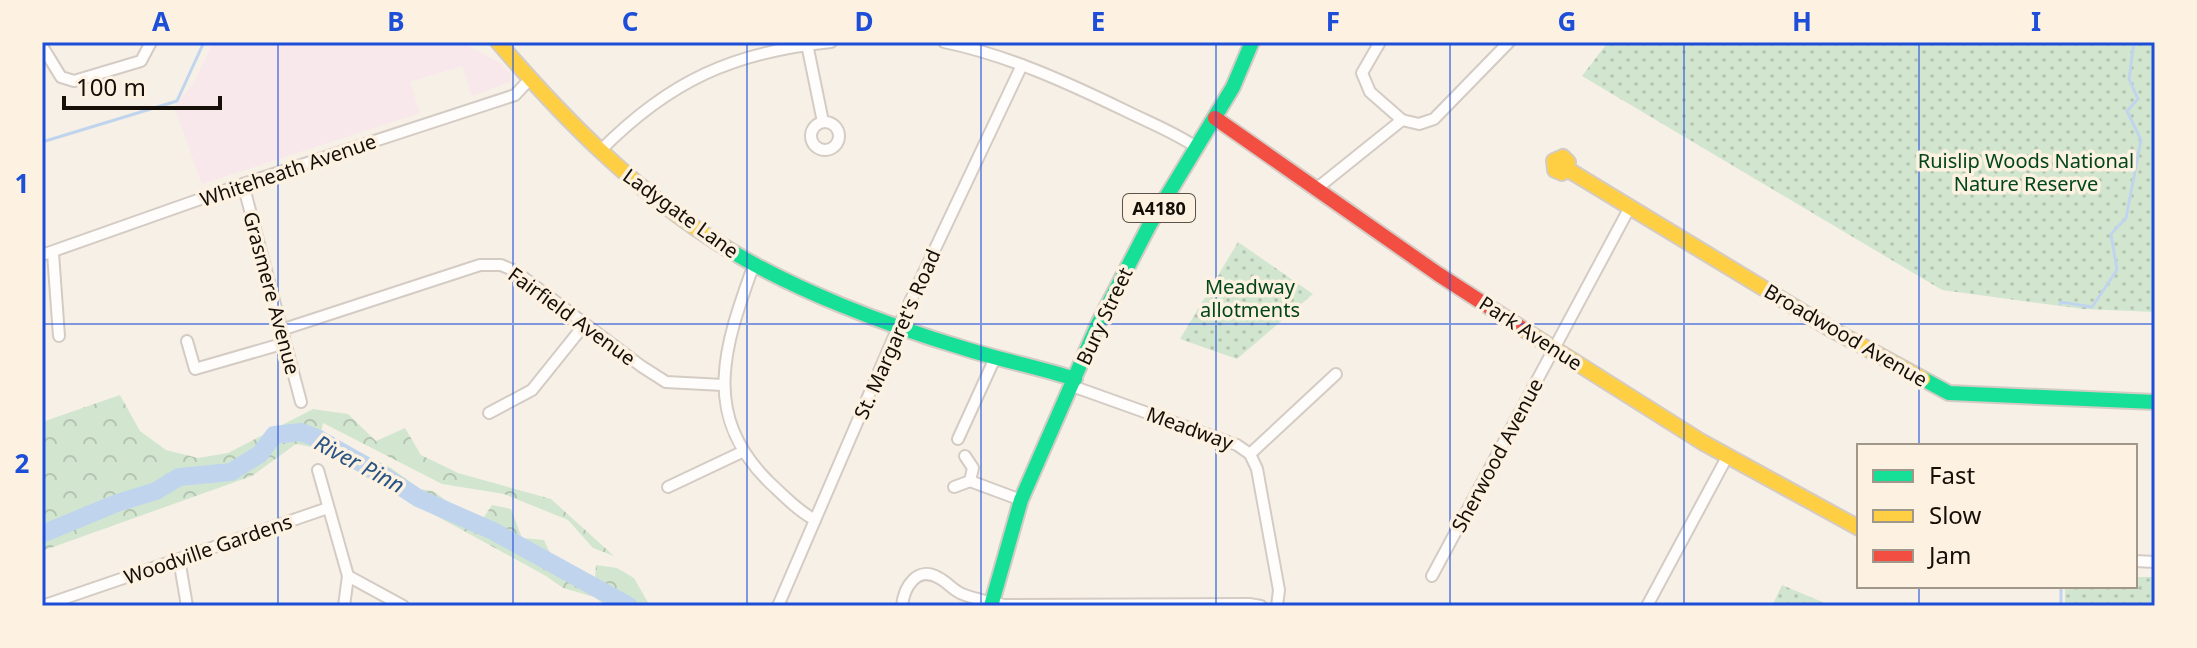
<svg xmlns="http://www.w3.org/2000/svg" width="2197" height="648" font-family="'Noto Sans',sans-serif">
  <defs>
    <pattern id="forest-crowns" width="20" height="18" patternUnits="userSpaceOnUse" patternTransform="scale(2)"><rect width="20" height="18" fill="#d2e6cf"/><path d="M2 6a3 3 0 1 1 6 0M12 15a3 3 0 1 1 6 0" fill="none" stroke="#b4c4b0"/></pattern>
    <pattern id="park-dots" width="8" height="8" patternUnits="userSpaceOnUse" patternTransform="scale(2)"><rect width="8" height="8" fill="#d2e6cf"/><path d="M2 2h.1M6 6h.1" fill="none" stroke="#b4c4b0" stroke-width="1.8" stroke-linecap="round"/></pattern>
  </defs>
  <rect width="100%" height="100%" fill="#f7f0e7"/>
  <polygon fill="#f8e8eb" points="213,42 466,42 467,45 498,62 511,74 510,82 472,96 462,66 410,82 420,113 202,184 174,107 195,81"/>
  <path fill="url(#forest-crowns)" d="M 120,395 L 140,431 L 166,450 L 198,458 L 228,453 L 313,409 L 348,414 L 376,441 L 405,428 L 421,455 L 458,473 L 551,499 L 614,556 L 593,548 L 568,520 L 504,494 L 442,484 L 323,423 L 321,433 L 391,468 L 420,489 L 433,491 L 456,508 L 482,520 L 492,505 L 511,509 L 522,538 L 544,540 L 552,557 L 595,578 L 596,565 L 617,568 L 634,578 L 650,606 L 607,606 L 594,597 L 563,588 L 546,576 C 490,545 434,515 378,484 C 350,469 328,448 296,444 L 252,476 L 42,551 L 42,422 Z"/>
  <g fill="url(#park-dots)">
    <polygon points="1608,42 2155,42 2155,312 2083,309 1942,290 1582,76"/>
    <polygon points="1238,242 1313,294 1237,359 1180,339"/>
    <polygon points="2135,577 2155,577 2155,606 2065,606 2065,586 2135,586"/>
    <polygon points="1782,585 1832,606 1772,606"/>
  </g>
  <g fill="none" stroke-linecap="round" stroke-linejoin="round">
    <g stroke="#c0d5ed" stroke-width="3">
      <polyline points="42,142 177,101 204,42"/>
      <polyline points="2060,304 2061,302 2092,307 2117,270 2111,234 2126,218 2141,140 2127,111 2138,99 2129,79 2134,42"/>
      <polyline points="2061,586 2061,606"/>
    </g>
    <polyline stroke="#c0d5ed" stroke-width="18" points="42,534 117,503 156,491 179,477 231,472 260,454 274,435 301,432 319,439 386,477 418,498 493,531 629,606"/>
    <defs>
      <g id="street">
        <path d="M 944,42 C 1007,55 1066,82 1124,110 C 1148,122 1174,132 1196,147"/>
        <polyline points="1380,42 1362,73 1370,92 1402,120"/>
        <polyline points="807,44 823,122"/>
        <polyline points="42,46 61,77 74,81 141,61 151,42"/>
        <circle cx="825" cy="136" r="14"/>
        <path d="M 600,151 C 669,81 733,52 831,42"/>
        <polyline points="243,184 301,402"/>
        <polyline points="1316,189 1402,120 1419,124 1434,119 1509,42"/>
        <polyline points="53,253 59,336"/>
        <polyline points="42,255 243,184 515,95 529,80"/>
        <path d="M 754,264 C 725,345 700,413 768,481 C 783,495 797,510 815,520"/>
        <polyline points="281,330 480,265 501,265 515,271 641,366 666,382 723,385"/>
        <polyline points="187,341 195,369 285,343"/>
        <polyline points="1072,386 1237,445 1250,454 1257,469 1279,590 1277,606"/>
        <polyline points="489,413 532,390 585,324"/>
        <polyline points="958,439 995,358"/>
        <polyline points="1250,454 1336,374"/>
        <polyline points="318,470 348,576 403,606"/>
        <polyline points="970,481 1021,500"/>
        <polyline points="668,487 742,452"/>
        <polyline points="954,487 970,481 973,468 965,456"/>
        <polyline points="179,559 187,606"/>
        <polyline points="2135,561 2155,562"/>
        <polyline points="1432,576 1630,207"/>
        <polyline points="42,606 328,508"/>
        <polyline points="344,606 348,576"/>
        <polyline points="778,606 899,325 1022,65"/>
        <path d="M 902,606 C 904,587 917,565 939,578 C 947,582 952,589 960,593 C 973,599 990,602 1004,605 L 1249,604 L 1261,606"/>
        <polyline points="1647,606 1727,457"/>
      </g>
      <g id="fast">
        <path d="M 726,248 C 794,290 886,325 963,348 C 1000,360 1038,367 1075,379"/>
        <polyline points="1923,379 1949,393 2155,402"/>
        <polyline points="991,606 1021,500 1098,324 1150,224 1233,87 1252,42"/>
      </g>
      <g id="slow">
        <path d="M 498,42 C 565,120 638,194 726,248"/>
        <polyline points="1567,169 1562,173 1555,170 1554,161 1563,157 1568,162 1567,169 1829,328 1923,379"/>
        <polyline points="1523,329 1702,442 1859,528"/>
      </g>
      <polyline id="jam" points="1215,118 1438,274 1523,329"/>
    </defs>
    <use href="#street" stroke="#d4ccc4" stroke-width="14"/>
    <use href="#fast" stroke="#d4ccc4" stroke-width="18"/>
    <use href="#slow" stroke="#d4ccc4" stroke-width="18"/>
    <use href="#jam" stroke="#d4ccc4" stroke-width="18"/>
    <use href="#street" stroke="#fefdfb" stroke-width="10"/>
    <use href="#fast" stroke="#16e098" stroke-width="14"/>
    <use href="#slow" stroke="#ffcf43" stroke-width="14"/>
    <use href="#jam" stroke="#f24e42" stroke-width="14"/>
  </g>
  <path fill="none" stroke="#1d4ed8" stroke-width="2" stroke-opacity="0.55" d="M 278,42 L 278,606M 513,42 L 513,606M 747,42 L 747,606M 981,42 L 981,606M 1216,42 L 1216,606M 1450,42 L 1450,606M 1684,42 L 1684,606M 1919,42 L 1919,446M 42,324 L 2155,324M 1919,586 L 1919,606"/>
  <g text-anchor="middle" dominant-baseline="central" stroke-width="7" stroke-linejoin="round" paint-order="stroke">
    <rect fill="#fdf1e1" stroke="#5b5348" stroke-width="2" x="1123" y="194" width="72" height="28" rx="6"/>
    <g font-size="18" font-weight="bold" fill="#160f07">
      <text x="1159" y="208">A4180</text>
    </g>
    <g font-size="20" fill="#00451c" stroke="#fdf1e1">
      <text x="2026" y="160">Ruislip Woods National<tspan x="2026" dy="23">Nature Reserve</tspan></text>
      <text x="1250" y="286">Meadway<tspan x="1250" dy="23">allotments</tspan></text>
    </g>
    <g font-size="20" fill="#160f07" stroke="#fdf1e1">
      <text transform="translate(288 170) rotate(-19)">Whiteheath Avenue</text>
      <text transform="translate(681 213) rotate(36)">Ladygate Lane</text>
      <text transform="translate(272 293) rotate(75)">Grasmere Avenue</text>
      <text transform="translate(572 316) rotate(36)">Fairfield Avenue</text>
      <text transform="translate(1104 316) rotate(-65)">Bury Street</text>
      <text transform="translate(1531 333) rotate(33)">Park Avenue</text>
      <text transform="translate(897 334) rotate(-66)">St. Margaret's Road</text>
      <text transform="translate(1846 335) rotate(30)">Broadwood Avenue</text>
      <text transform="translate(1190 428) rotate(20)">Meadway</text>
      <text transform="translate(1497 455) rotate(-62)">Sherwood Avenue</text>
      <text transform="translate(208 549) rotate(-19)">Woodville Gardens</text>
    </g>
    <g font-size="22" font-style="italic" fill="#265484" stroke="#fdf1e1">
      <text transform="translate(360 463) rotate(28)">River Pinn</text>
    </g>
  </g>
  <rect width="2197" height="648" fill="none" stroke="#fdf1e1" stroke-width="88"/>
  <rect x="1857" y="444" width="280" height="144" fill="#fdf1e1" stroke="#a1978a" stroke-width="2"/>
  <rect x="1873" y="470" width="40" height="12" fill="#16e098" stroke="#a1978a" stroke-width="2"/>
  <text x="1929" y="484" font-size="24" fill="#160f07">Fast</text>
  <rect x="1873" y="510" width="40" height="12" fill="#ffcf43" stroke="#a1978a" stroke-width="2"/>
  <text x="1929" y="524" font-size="24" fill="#160f07">Slow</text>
  <rect x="1873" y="550" width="40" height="12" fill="#f24e42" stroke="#a1978a" stroke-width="2"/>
  <text x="1929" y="564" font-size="24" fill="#160f07">Jam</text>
  <path d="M64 96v12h156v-12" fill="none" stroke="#160f07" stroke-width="4"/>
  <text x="76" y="96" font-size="24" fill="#160f07" stroke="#fdf1e1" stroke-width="6" paint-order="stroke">100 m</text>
  <rect x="44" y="44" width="2109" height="560" fill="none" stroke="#1d4ed8" stroke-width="3"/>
  <g font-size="26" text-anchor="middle" font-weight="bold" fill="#1d4ed8">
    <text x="161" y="31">A</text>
    <text x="396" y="31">B</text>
    <text x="630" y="31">C</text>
    <text x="864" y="31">D</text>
    <text x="1098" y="31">E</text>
    <text x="1333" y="31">F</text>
    <text x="1567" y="31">G</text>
    <text x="1802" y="31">H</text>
    <text x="2036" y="31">I</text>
    <text x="22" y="193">1</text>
    <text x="22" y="473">2</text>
  </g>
</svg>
